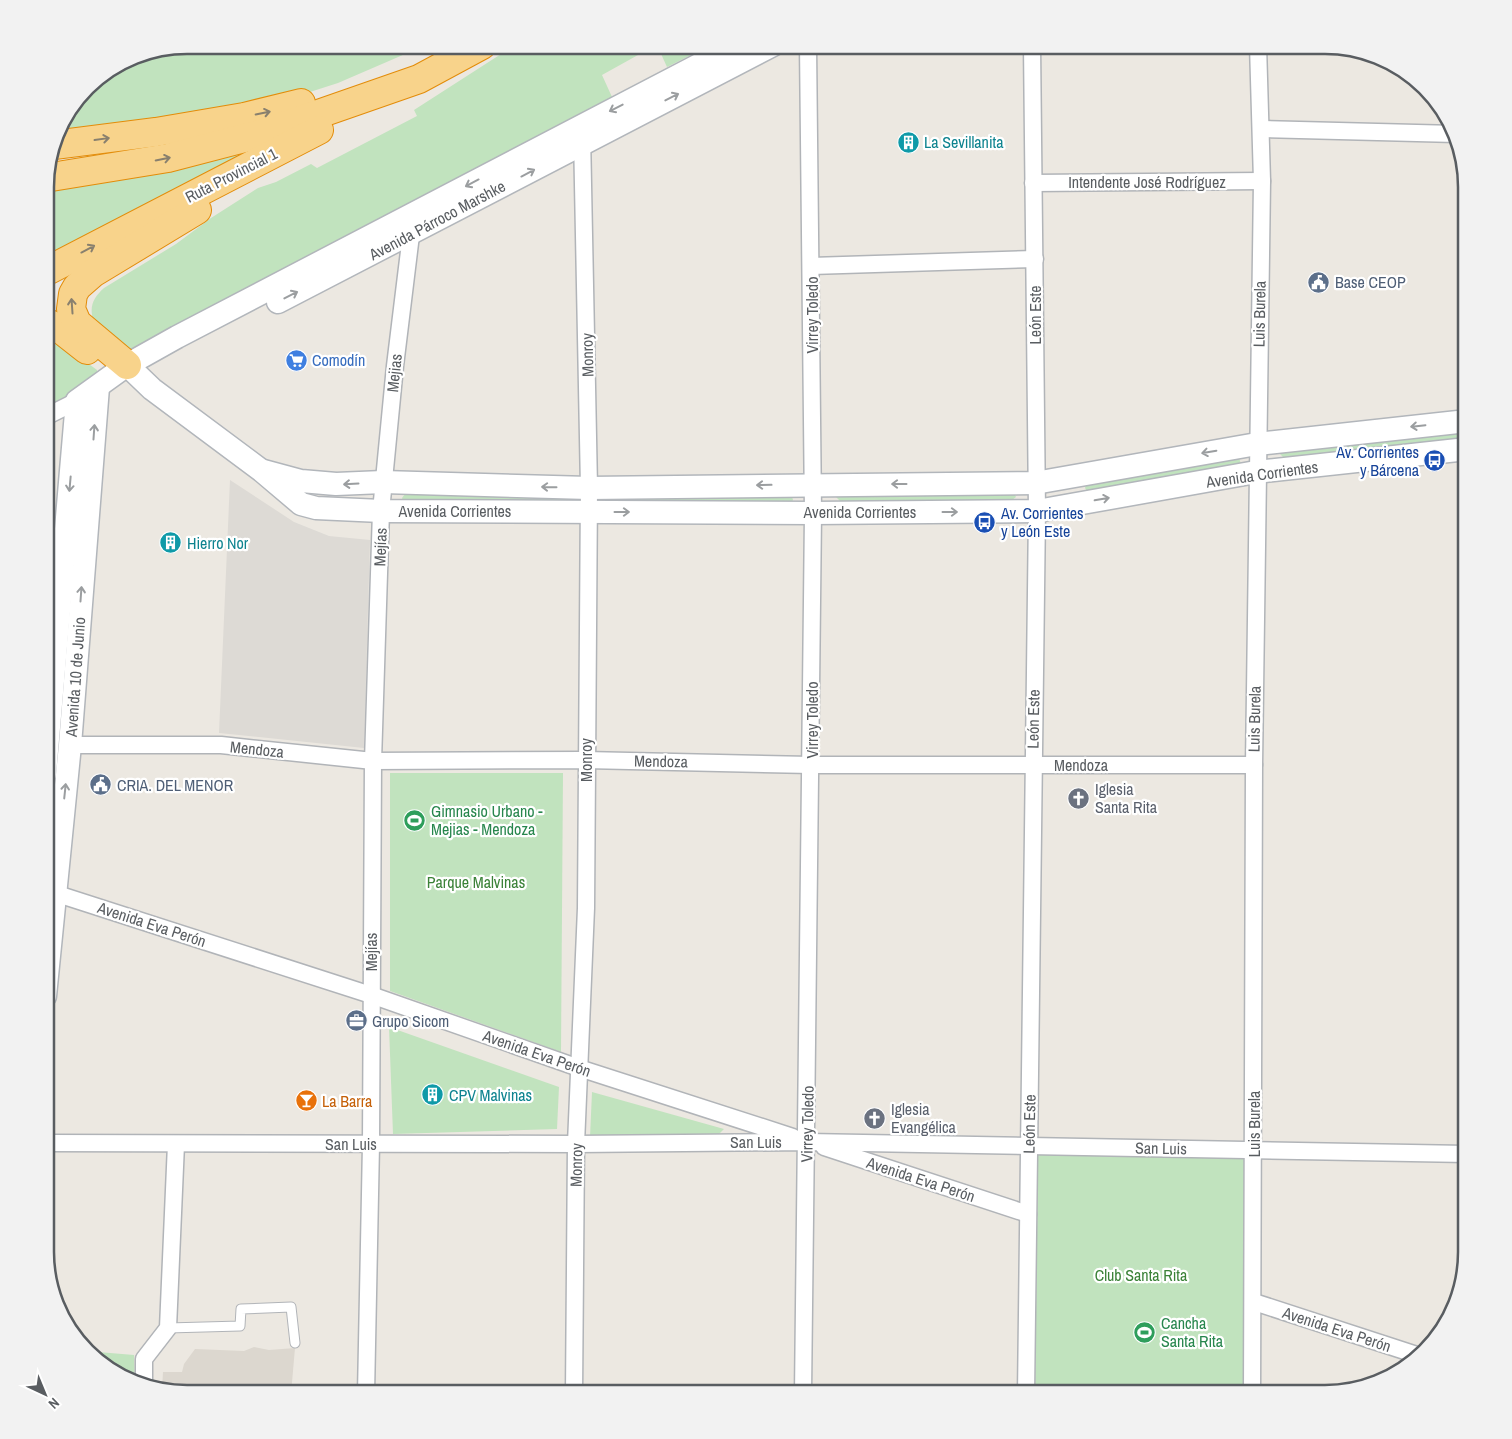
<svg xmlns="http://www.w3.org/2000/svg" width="1512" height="1439" font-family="'Archivo Narrow',sans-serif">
  <rect width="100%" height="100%" fill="#ece8e1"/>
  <polygon fill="#dddad5" points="230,480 294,522 329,536 370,540 364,748 219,733"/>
  <polygon fill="#dcd7cf" points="254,1347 269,1350 295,1348 291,1394 187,1394 162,1389 163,1372 182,1372 184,1364 195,1349 244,1351"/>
  <g fill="#c1e3be">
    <path d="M 187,45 L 426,45 L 338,83 L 285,100 L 57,136 C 64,107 106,65 134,55 C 151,50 170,48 187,45 Z"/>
    <path d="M 515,45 L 656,45 L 602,75 L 612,97 L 131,352 L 93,319 C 89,306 94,297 104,288 L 176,244 L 211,218 L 258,188 L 276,182 L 311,164 L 317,168 L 417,116 L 414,110 Z"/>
    <polygon points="657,45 711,45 667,67"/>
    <polygon points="252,147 242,158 45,263 45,190"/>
    <polygon points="45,340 63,345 97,370 97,377 89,386 45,410"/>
    <polygon points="1460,431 1462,435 1459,438 1285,459 1280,454 1281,451"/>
    <polygon points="1239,458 1241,464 1087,491 1085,488 1086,485"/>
    <polygon points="567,493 570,498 568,501 403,501 402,498 405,494"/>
    <polygon points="1014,493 1016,497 1012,500 840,501 835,496"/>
    <polygon points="642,496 792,497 793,500 791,503 612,501 633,500"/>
    <polygon points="390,773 563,773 561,1052 390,991"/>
    <polygon points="389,1027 559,1087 557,1129 393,1134"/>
    <polygon points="592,1092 724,1129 719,1134 590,1137"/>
    <polygon points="1038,1154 1248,1156 1244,1394 1035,1394"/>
    <polygon points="86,1351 134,1355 135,1384 132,1383"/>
  </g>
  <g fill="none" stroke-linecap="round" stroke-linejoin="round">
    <defs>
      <polyline id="lane" points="168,1328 240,1326 241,1309 291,1307 295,1343"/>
      <g id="street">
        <polyline points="1262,129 1456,134"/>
        <polyline points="1033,183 1262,181"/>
        <polyline points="811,266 1035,259"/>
        <polyline points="45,417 77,401"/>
        <polyline points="70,745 221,745 373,761 585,760 811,765 1254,765"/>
        <polyline points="45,890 371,995 579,1068 793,1137"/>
        <polyline points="45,1143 576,1144 807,1142 1467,1154"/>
        <polyline points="824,1147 1028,1214"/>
        <polyline points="1254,1302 1420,1356"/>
        <polyline points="144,1385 144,1359 168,1328 176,1144"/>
        <polyline points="366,1394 371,1144 373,761 381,511 395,366 411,235"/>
        <polyline points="574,1394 576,1144 586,908 589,488 582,134"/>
        <polyline points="803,1394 813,513 808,45"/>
        <polyline points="1026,1394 1037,511 1032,45"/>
        <polyline points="1252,1394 1254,765 1262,181 1258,45"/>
      </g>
      <g id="secondary">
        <polyline points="278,302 773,45"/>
        <polyline points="127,365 152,389 262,471 301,504 316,508 381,511 813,513 1037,511 1256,472 1467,449"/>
        <polyline points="264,471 301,481 336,484 383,482 589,488 1035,483 1257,444 1467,421"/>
        <polyline points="45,774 77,401 127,365 177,337 737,45"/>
        <polyline points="45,996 70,745 98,387"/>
      </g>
      <g id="highway">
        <polyline points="54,145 156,132 244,117 301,103"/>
        <polyline points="45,178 168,158 264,133 419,79 482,45"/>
        <polyline points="45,272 319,130"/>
        <polyline points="45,322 59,328 87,350"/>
        <polyline points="127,365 77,323 71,309 73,294 77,287 93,273 197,210"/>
      </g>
    </defs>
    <use href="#lane" stroke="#b1b4b8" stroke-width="11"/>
    <use href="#street" stroke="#b1b4b8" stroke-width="19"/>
    <use href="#secondary" stroke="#b2b6bb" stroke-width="25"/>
    <use href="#highway" stroke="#e38c09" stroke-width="30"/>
    <use href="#lane" stroke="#fff" stroke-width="9"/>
    <use href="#street" stroke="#fff" stroke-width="16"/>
    <use href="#secondary" stroke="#fff" stroke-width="22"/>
    <use href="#highway" stroke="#f8d38b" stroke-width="28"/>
  </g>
  <defs><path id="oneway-shaft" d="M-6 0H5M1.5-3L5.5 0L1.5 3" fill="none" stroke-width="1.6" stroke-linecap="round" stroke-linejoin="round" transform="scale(1.25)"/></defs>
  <g stroke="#9b9ea0">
    <use href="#oneway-shaft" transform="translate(672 97) rotate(-27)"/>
    <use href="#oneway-shaft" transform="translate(616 108) rotate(153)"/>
    <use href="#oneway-shaft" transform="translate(528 173) rotate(-28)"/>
    <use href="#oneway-shaft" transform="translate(472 183) rotate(152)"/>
    <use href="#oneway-shaft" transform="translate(291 295) rotate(-27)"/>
    <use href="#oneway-shaft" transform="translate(1418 426) rotate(174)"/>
    <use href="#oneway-shaft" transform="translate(94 432) rotate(-86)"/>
    <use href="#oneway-shaft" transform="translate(1209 452) rotate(170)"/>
    <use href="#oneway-shaft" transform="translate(70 484) rotate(95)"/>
    <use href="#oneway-shaft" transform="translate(351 484) rotate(177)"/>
    <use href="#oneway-shaft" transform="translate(899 484) rotate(180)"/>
    <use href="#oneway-shaft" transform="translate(764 485) rotate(179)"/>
    <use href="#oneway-shaft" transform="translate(549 487) rotate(-179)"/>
    <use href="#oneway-shaft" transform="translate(1102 499) rotate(-10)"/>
    <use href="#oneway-shaft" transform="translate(622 512)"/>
    <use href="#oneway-shaft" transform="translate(950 512)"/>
    <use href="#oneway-shaft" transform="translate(81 594) rotate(-86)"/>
    <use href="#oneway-shaft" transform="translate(65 791) rotate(-84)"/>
  </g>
  <g stroke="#89806e">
    <use href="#oneway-shaft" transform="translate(263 113) rotate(-12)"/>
    <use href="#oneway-shaft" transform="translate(102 139) rotate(-8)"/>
    <use href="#oneway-shaft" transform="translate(163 159) rotate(-11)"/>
    <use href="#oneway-shaft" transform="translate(88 249) rotate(-28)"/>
    <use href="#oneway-shaft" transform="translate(72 306) rotate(-94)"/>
  </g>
  <defs>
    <symbol id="building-disc" viewBox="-11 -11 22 22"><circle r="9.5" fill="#0f9aa8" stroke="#fff"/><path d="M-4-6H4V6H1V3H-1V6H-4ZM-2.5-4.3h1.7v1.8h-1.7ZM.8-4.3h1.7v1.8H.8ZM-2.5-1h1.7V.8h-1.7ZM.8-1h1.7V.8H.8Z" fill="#fff"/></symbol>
    <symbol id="civic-disc" viewBox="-11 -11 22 22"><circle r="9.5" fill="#5c6f8a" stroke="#fff"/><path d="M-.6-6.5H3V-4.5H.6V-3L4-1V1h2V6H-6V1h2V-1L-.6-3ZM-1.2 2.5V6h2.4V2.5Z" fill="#fff"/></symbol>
    <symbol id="supermarket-disc" viewBox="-11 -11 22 22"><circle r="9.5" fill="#3f7fe0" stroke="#fff"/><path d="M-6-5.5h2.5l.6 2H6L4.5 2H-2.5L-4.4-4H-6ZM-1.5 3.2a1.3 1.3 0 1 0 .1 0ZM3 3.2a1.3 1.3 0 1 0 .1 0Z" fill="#fff"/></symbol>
    <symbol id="bus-disc" viewBox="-11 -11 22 22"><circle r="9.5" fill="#1a4fb4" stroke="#fff"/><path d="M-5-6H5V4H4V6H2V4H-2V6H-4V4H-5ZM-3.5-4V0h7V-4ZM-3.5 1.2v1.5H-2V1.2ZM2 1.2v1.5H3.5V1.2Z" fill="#fff"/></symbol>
    <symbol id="church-disc" viewBox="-11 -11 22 22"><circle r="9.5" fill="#6b7280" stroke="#fff"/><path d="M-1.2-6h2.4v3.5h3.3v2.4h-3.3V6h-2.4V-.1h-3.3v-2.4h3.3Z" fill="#fff"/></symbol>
    <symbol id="stadium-disc" viewBox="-11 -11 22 22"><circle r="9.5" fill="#2e9e5b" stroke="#fff"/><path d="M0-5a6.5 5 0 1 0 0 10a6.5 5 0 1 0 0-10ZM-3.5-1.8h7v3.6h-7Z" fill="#fff"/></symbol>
    <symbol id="office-disc" viewBox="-11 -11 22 22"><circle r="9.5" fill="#5c6f8a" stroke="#fff"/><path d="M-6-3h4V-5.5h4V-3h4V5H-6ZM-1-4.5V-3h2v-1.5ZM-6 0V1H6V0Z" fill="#fff"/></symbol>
    <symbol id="bar-disc" viewBox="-11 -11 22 22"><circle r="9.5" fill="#e8710a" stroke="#fff"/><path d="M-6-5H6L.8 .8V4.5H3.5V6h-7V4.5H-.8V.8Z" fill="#fff"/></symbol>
  </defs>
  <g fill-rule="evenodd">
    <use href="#building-disc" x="896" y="130" width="25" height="25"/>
    <use href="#civic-disc" x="1306" y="270" width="25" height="25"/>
    <use href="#supermarket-disc" x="284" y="348" width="25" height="25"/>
    <use href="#bus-disc" x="1422" y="448" width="25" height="25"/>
    <use href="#bus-disc" x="972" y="510" width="25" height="25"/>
    <use href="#building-disc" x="158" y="530" width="25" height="25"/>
    <use href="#civic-disc" x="88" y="772" width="25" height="25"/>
    <use href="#church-disc" x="1066" y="786" width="25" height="25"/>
    <use href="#stadium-disc" x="402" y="808" width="25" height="25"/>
    <use href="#office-disc" x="344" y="1008" width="25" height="25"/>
    <use href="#building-disc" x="420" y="1082" width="25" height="25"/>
    <use href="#bar-disc" x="294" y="1088" width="25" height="25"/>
    <use href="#church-disc" x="862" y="1106" width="25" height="25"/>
    <use href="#stadium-disc" x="1132" y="1320" width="25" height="25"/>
  </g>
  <g text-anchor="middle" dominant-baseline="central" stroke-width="4.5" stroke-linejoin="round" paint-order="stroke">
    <g font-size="16" fill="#0d838f" stroke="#fff" text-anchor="start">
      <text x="924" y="142">La Sevillanita</text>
      <text x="187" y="543">Hierro Nor</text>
      <text x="449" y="1095">CPV Malvinas</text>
    </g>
    <g font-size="16" fill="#595d61" stroke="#fff">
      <text transform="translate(231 175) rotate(-27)">Ruta Provincial 1</text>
      <text x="1147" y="182">Intendente José Rodríguez</text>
      <text transform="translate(437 220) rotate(-28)">Avenida Párroco Marshke</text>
      <text transform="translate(1259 314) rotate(-89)">Luis Burela</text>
      <text transform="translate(812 315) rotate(-90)">Virrey Toledo</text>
      <text transform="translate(1035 315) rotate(-90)">León Este</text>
      <text transform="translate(587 355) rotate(-91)">Monroy</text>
      <text transform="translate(394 373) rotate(-84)">Mejias</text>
      <text transform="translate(1262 474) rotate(-8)">Avenida Corrientes</text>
      <text x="455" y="511">Avenida Corrientes</text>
      <text x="860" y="512">Avenida Corrientes</text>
      <text transform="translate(380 547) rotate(-88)">Mejías</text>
      <text transform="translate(75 677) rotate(-86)">Avenida 10 de Junio</text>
      <text transform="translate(1033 719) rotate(-89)">León Este</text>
      <text transform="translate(1254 719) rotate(-89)">Luis Burela</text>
      <text transform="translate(812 720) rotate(-90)">Virrey Toledo</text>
      <text transform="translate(257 749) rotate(6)">Mendoza</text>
      <text transform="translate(586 760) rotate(-90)">Monroy</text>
      <text transform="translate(661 761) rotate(1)">Mendoza</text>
      <text x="1081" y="765">Mendoza</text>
      <text transform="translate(152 924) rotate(18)">Avenida Eva Perón</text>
      <text transform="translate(371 952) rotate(-90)">Mejías</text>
      <text transform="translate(537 1053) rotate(19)">Avenida Eva Perón</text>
      <text transform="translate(807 1124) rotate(-89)">Virrey Toledo</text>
      <text transform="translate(1029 1124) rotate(-89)">León Este</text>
      <text transform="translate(1254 1124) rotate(-90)">Luis Burela</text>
      <text x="756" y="1142">San Luis</text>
      <text x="351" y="1144">San Luis</text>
      <text transform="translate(1161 1148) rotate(1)">San Luis</text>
      <text transform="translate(576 1165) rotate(-89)">Monroy</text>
      <text transform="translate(921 1179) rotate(18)">Avenida Eva Perón</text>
      <text transform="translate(1337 1329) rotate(18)">Avenida Eva Perón</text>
    </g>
    <g font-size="16" fill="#4e5e75" stroke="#fff" text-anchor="start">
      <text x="1335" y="282">Base CEOP</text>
      <text x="117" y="785">CRIA. DEL MENOR</text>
      <text x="372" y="1021">Grupo Sicom</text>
    </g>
    <g font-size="16" fill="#366cbe" stroke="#fff" text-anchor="start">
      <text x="312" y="360">Comodín</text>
    </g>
    <g font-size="16" fill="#164399" stroke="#fff" text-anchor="end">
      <text x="1419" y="452">Av. Corrientes<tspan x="1419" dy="18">y Bárcena</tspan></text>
      <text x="1001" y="513" text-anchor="start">Av. Corrientes<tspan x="1001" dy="18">y León Este</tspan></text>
    </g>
    <g font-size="16" fill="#5b616d" stroke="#fff" text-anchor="start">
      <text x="1095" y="789">Iglesia<tspan x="1095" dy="18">Santa Rita</tspan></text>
      <text x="891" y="1109">Iglesia<tspan x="891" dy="18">Evangélica</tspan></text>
    </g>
    <g font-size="16" fill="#27864d" stroke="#fff" text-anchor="start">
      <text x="431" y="811">Gimnasio Urbano -<tspan x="431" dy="18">Mejias - Mendoza</tspan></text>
      <text x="1161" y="1323">Cancha<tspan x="1161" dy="18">Santa Rita</tspan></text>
    </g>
    <g font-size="16" fill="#3b8238" stroke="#fff">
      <text x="476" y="882">Parque Malvinas</text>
      <text x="1141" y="1275">Club Santa Rita</text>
    </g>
    <g font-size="16" fill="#c56008" stroke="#fff" text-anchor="start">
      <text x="322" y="1101">La Barra</text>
    </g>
  </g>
  <path d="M0 0H1512V1439H0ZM187 54H1325A133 133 0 0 1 1458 187V1252A133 133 0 0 1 1325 1385H187A133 133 0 0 1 54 1252V187A133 133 0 0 1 187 54Z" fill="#f2f2f2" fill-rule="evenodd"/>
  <path fill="none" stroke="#595d61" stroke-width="2.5" d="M187 54H1325A133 133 0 0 1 1458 187V1252A133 133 0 0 1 1325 1385H187A133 133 0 0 1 54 1252V187A133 133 0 0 1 187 54Z"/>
  <g transform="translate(45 1394) rotate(136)" stroke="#ffffff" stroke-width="4" paint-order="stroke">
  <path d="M0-4L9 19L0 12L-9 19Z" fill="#595d61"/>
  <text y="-8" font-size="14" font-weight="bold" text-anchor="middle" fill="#595d61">N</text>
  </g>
</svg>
